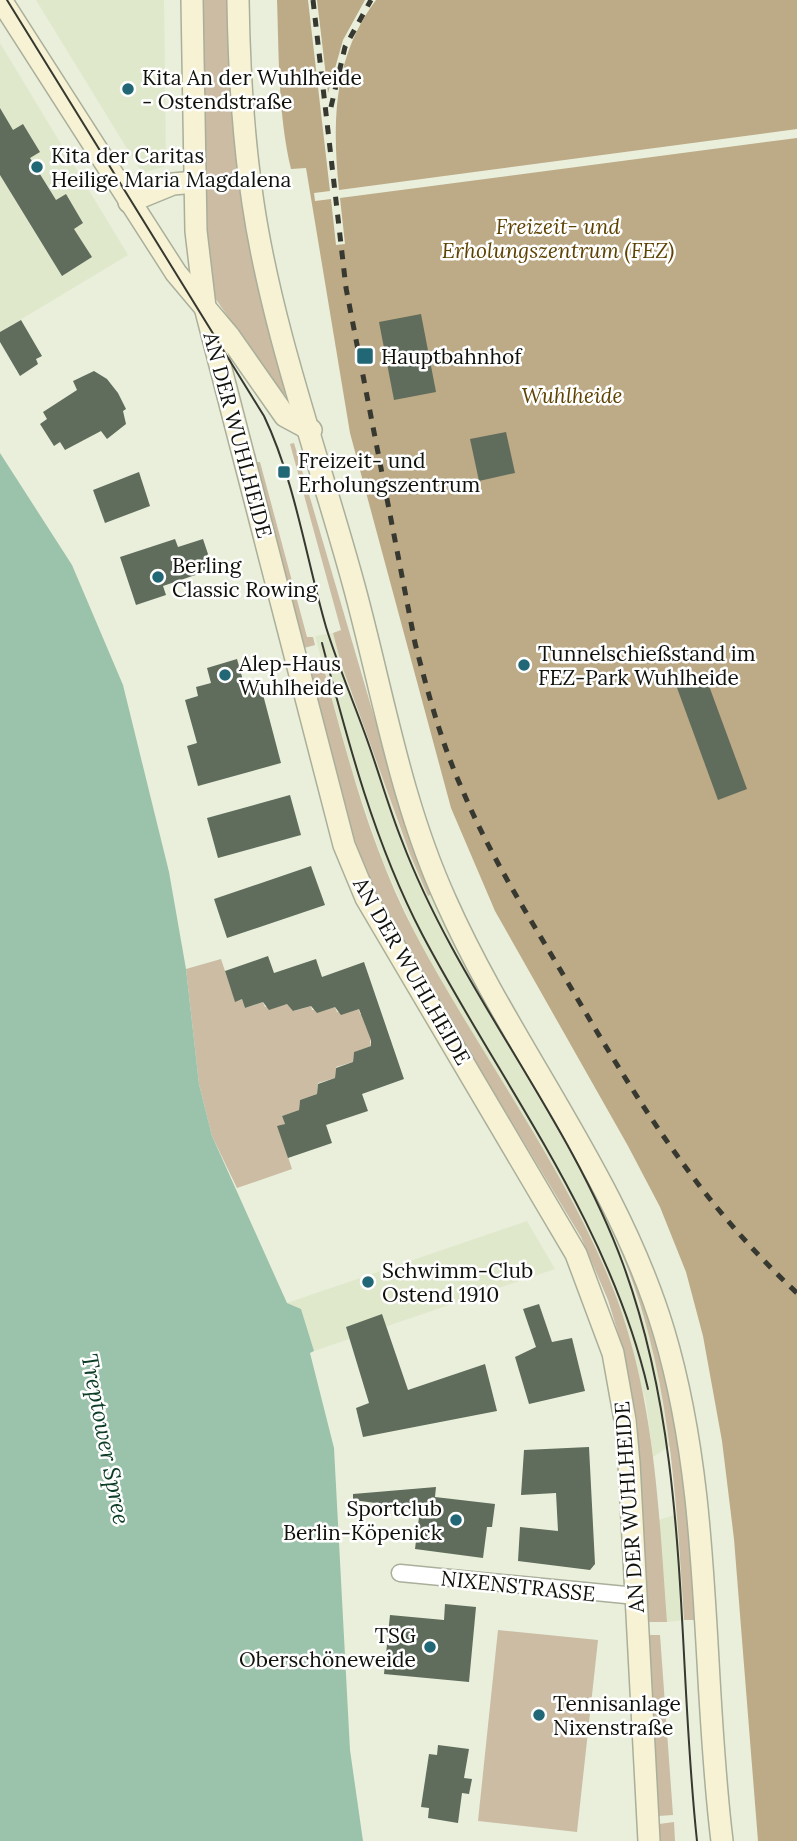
<svg xmlns="http://www.w3.org/2000/svg" width="797" height="1841" font-family="Lora,serif">
  <rect width="100%" height="100%" fill="#e9efdb"/>
  <g fill="#e0e8cc">
    <polygon points="36,0 164,0 166,166 142,173"/>
    <polygon points="0,43 128,255 0,332"/>
    <polygon points="333,633 401,831 428,895 433,893 588,1180 616,1239 649,1333 667,1417 670,1446 653,1457 646,1402 617,1300 414,931 382,859 351,768 315,636"/>
    <polygon points="527,1221 555,1269 314,1351 301,1309 287,1303"/>
    <polygon points="677,1514 684,1620 667,1622 659,1520"/>
  </g>
  <g fill="#cbbca3">
    <polygon points="202,0 229,0 286,393 283,396 215,298 208,251 204,184"/>
    <polygon points="294,443 390,771 433,893 428,896 410,854 341,663 333,633 341,630 290,444"/>
    <polygon points="255,453 257,462 260,462 307,637 313,637 315,645 304,648 252,454"/>
    <path d="M 321,658 C 346,752 370,847 415,933 C 479,1054 570,1173 617,1299 C 655,1403 659,1513 667,1622 L 647,1622 L 637,1421 L 623,1349 L 608,1300 L 581,1237 L 377,898 C 344,823 325,743 308,662 Z"/>
    <polygon points="221,959 235,1001 242,999 245,1008 263,1002 265,1007 287,1004 294,1011 311,1006 312,1010 335,1007 337,1012 359,1009 360,1014 364,1013 373,1039 370,1041 371,1046 354,1052 353,1062 336,1067 335,1078 318,1083 317,1094 300,1100 299,1110 282,1116 285,1124 278,1127 292,1169 237,1188 212,1136 199,1084 186,969"/>
    <path d="M 472,972 C 549,1103 632,1235 669,1383 C 688,1459 690,1542 696,1620 L 684,1620 C 678,1525 673,1429 649,1336 C 616,1205 537,1090 470,974 Z"/>
    <polygon points="498,1630 598,1640 577,1832 478,1821"/>
    <polygon points="648,1635 660,1635 673,1815 658,1816"/>
    <polygon points="674,1822 675,1841 660,1841 659,1824"/>
  </g>
  <g fill="#bdaa87">
    <path d="M 277,0 L 308,0 L 330,191 L 314,193 L 315,201 L 331,199 L 336,245 L 345,244 L 340,198 L 797,138 L 797,1841 L 758,1841 L 734,1539 L 722,1441 L 703,1336 L 686,1272 L 660,1207 L 628,1146 L 495,911 L 451,808 L 350,433 L 306,168 L 291,169 C 278,114 279,56 277,0 Z"/>
    <polygon points="317,0 365,0 343,40 328,93"/>
    <path d="M 376,0 L 797,0 L 797,129 L 339,190 C 332,122 333,57 376,0 Z"/>
  </g>
  <polygon fill="#9bc2aa" points="0,453 72,565 123,685 169,872 186,969 199,1084 212,1136 287,1303 301,1309 314,1351 310,1353 334,1448 350,1750 363,1841 0,1841"/>
  <g fill="#606c5c">
    <polygon points="0,108 13,130 23,124 40,152 30,158 56,200 66,194 83,223 74,229 92,257 62,276 0,175"/>
    <polygon points="421,314 436,392 394,400 379,322"/>
    <polygon points="21,320 42,356 36,359 38,364 20,376 0,342 0,332"/>
    <polygon points="94,371 107,379 118,393 126,409 123,411 126,424 107,439 101,431 65,450 60,442 54,446 40,424 47,419 43,412 77,390 73,381"/>
    <polygon points="506,432 515,473 479,481 470,439"/>
    <polygon points="139,472 150,506 105,523 93,490"/>
    <polygon points="175,539 178,547 203,539 213,569 163,586 166,595 136,605 120,557"/>
    <polygon points="237,659 246,691 261,687 281,763 198,786 187,746 197,743 185,700 198,696 196,687 211,683 207,668"/>
    <polygon points="705,675 747,789 718,800 676,685"/>
    <polygon points="290,795 301,835 218,858 207,818"/>
    <polygon points="311,866 325,905 227,938 214,899"/>
    <polygon points="268,956 274,973 316,959 322,977 364,962 404,1079 362,1094 368,1111 326,1125 332,1143 288,1158 277,1126 285,1124 282,1116 299,1110 300,1100 317,1094 318,1084 335,1078 336,1068 353,1062 354,1052 371,1046 371,1040 359,1009 341,1015 335,1007 317,1013 311,1006 293,1011 287,1004 269,1010 263,1002 245,1008 242,999 235,1002 225,971"/>
    <polygon points="539,1304 552,1342 572,1338 585,1391 529,1404 515,1357 536,1347 523,1309"/>
    <polygon points="382,1314 408,1390 485,1364 497,1411 363,1437 356,1408 369,1403 346,1327"/>
    <polygon points="589,1447 595,1564 590,1570 518,1561 520,1527 558,1531 556,1493 521,1495 524,1450"/>
    <polygon points="436,1487 435,1497 495,1504 492,1527 487,1527 483,1558 415,1549 420,1509 353,1500 353,1494"/>
    <polygon points="445,1604 476,1607 469,1682 384,1674 390,1615 444,1620"/>
    <polygon points="438,1745 469,1749 464,1778 472,1779 469,1794 462,1793 458,1823 428,1818 429,1808 421,1807 429,1754 437,1755"/>
  </g>
  <g fill="none" stroke-linecap="round" stroke-linejoin="round">
    <defs>
      <polyline id="street" points="400,1573 636,1596"/>
      <g id="secondary">
        <polyline points="1,0 176,273 229,336 285,416 311,430"/>
        <polyline points="192,0 196,231 205,307 344,845 366,898 576,1254 613,1353 625,1420 629,1463 649,1841"/>
        <path d="M 238,0 C 239,68 243,136 253,203 C 272,331 320,461 354,586 C 383,693 400,800 446,901 C 512,1049 617,1175 664,1332 C 713,1497 701,1672 722,1841"/>
        <polyline points="129,202 173,184 195,182"/>
      </g>
    </defs>
    <use href="#street" stroke="#a9af9b" stroke-width="19"/>
    <use href="#secondary" stroke="#a9af9b" stroke-width="24"/>
    <use href="#street" stroke="#fff" stroke-width="16"/>
    <use href="#secondary" stroke="#f7f2d3" stroke-width="21"/>
    <g stroke="#373930" stroke-width="2">
      <path d="M 7,0 L 264,416 C 295,481 306,558 326,627 C 337,663 352,698 365,734 C 378,769 388,806 402,841 C 459,991 568,1114 623,1264 C 691,1449 676,1648 697,1841"/>
      <path d="M 322,643 C 348,742 374,842 422,934 C 501,1084 609,1221 648,1389"/>
    </g>
    <g stroke="#373930" stroke-width="5" stroke-dasharray="9 9" stroke-linecap="butt">
      <path d="M 313,0 L 346,288 L 415,643 C 428,693 441,742 462,789 C 492,861 535,926 574,993 C 640,1105 701,1204 797,1293"/>
      <polyline points="331,107 345,47 371,0"/>
    </g>
  </g>
  <g fill="#216776" stroke="#fff" stroke-width="2.5">
    <circle cx="128" cy="89" r="7"/>
    <circle cx="37" cy="167" r="7"/>
    <rect x="356" y="347" width="18" height="18" rx="3.5"/>
    <rect x="277" y="465" width="14" height="14" rx="3.5"/>
    <circle cx="158" cy="577" r="7"/>
    <circle cx="524" cy="665" r="7"/>
    <circle cx="225" cy="675" r="7"/>
    <circle cx="368" cy="1282" r="7"/>
    <circle cx="456" cy="1520" r="7"/>
    <circle cx="430" cy="1647" r="7"/>
    <circle cx="539" cy="1715" r="7"/>
  </g>
  <g text-anchor="middle" dominant-baseline="central" stroke-width="5" stroke-linejoin="round" paint-order="stroke">
    <g font-size="21" fill="#0f110a" stroke="#fff" text-anchor="start">
      <text x="142" y="77">Kita An der Wuhlheide<tspan x="142" dy="24">- Ostendstraße</tspan></text>
      <text x="51" y="155">Kita der Caritas<tspan x="51" dy="24">Heilige Maria Magdalena</tspan></text>
      <text x="381" y="356">Hauptbahnhof</text>
      <text x="298" y="460">Freizeit- und<tspan x="298" dy="24">Erholungszentrum</tspan></text>
      <text x="172" y="565">Berling<tspan x="172" dy="24">Classic Rowing</tspan></text>
      <text x="538" y="653">Tunnelschießstand im<tspan x="538" dy="24">FEZ-Park Wuhlheide</tspan></text>
      <text x="239" y="663">Alep-Haus<tspan x="239" dy="24">Wuhlheide</tspan></text>
      <text x="382" y="1270">Schwimm-Club<tspan x="382" dy="24">Ostend 1910</tspan></text>
      <text x="442" y="1508" text-anchor="end">Sportclub<tspan x="442" dy="24">Berlin-Köpenick</tspan></text>
      <text x="416" y="1635" text-anchor="end">TSG<tspan x="416" dy="24">Oberschöneweide</tspan></text>
      <text x="553" y="1703">Tennisanlage<tspan x="553" dy="24">Nixenstraße</tspan></text>
    </g>
    <g font-size="21" font-style="italic" fill="#5e4201" stroke="#fff">
      <text x="558" y="226">Freizeit- und<tspan x="558" dy="24">Erholungszentrum (FEZ)</tspan></text>
      <text x="572" y="395">Wuhlheide</text>
    </g>
    <g font-size="21" fill="#0f110a" stroke="#fff">
      <text transform="translate(238 435) rotate(75)">AN DER WUHLHEIDE</text>
      <text transform="translate(412 971) rotate(60)">AN DER WUHLHEIDE</text>
      <text transform="translate(629 1507) rotate(-94)">AN DER WUHLHEIDE</text>
      <text transform="translate(518 1586) rotate(6)">NIXENSTRASSE</text>
    </g>
    <g font-size="23" font-style="italic" fill="#0b3c25" stroke="#fff">
      <text transform="translate(106 1439) rotate(79)">Treptower Spree</text>
    </g>
  </g>
</svg>
